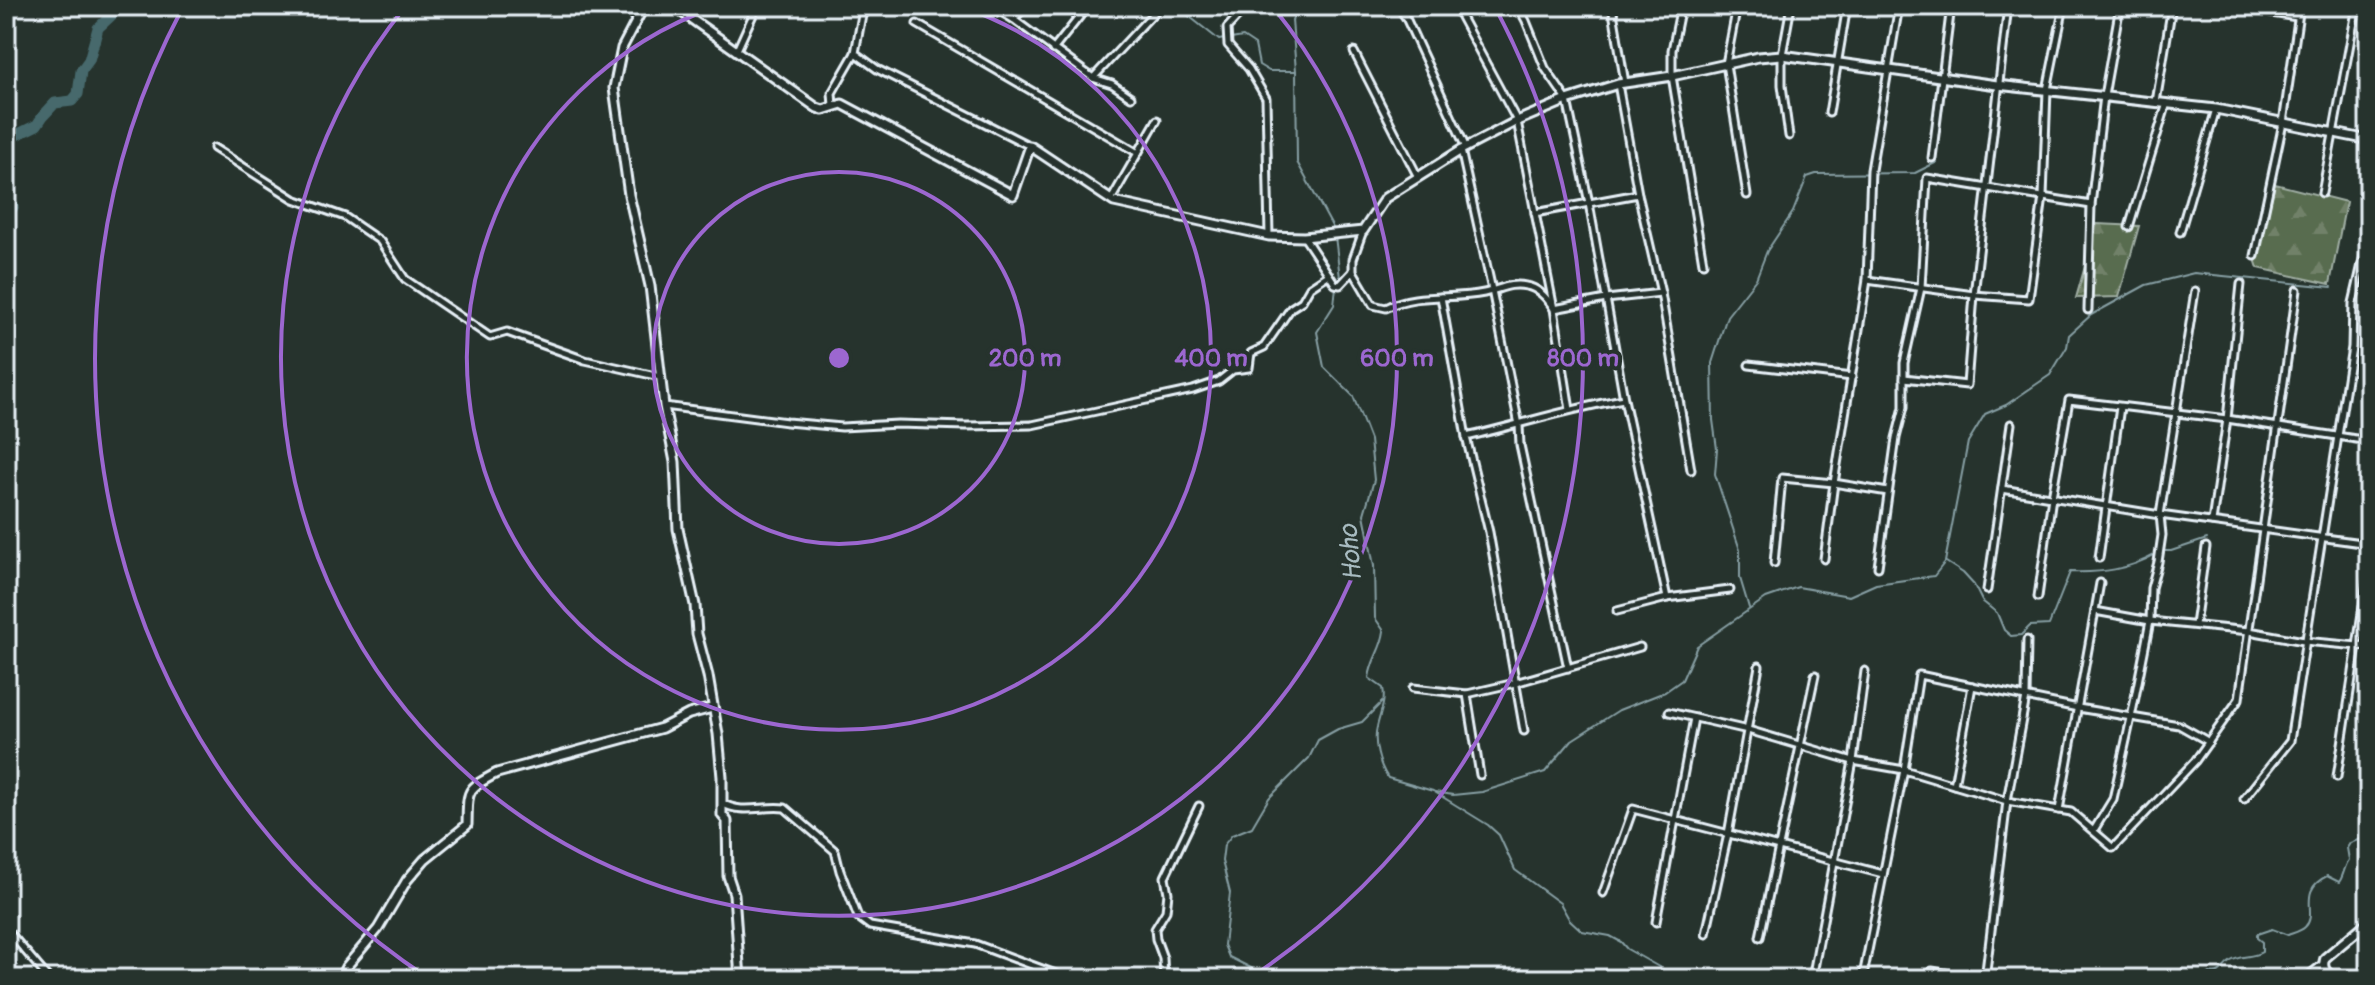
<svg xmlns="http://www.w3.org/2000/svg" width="2375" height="985" font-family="Pangolin,sans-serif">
  <defs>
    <pattern id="forest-firs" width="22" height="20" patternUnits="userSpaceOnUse" patternTransform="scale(2)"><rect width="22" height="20" fill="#596c4f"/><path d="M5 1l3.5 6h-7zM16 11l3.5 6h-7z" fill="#718169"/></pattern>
  </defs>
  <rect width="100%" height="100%" fill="#26332d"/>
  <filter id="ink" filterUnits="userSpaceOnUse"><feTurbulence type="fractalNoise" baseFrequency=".0125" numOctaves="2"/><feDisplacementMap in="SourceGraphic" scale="16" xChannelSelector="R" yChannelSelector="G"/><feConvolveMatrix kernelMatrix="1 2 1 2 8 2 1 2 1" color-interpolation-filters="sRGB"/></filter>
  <g filter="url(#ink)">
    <g fill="url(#forest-firs)" stroke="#a0aea4" stroke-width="2">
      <polygon points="2275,184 2346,202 2330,284 2258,268 2256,262"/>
      <polygon points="2097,224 2139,226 2119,297 2076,298"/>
    </g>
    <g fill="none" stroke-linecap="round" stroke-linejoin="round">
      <g stroke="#879fa4" stroke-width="2">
        <polyline points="1169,6 1185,13 1219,40 1224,39"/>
        <polyline points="1299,6 1292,20 1296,71 1297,162 1334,230"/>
        <polyline points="1231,39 1243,37 1255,45 1259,65 1269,71 1296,71"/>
        <polyline points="1335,236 1340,278 1338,281"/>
        <path d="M 1336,287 L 1334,305 L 1317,332 L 1324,367 L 1353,396 L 1370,440 L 1374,480 L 1364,514 L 1374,566 L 1375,618 L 1384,631 C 1382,649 1371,660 1369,678 L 1383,688 C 1386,702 1380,713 1377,727 C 1373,742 1379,765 1388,778 L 1433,791 L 1488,825 L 1499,835 L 1515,870 L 1560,903 L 1569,919 L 1582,931 L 1610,936 L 1621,942 L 1627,949 L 1666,971 L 1671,979"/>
        <polyline points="2162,551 2171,551 2207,539"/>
        <path d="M 1946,562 L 1963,573 L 1974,585 L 1982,601 L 1997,613 L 2004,630 L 2011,636 L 2021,635 L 2030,626 L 2049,625 L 2070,572 C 2102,573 2128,570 2156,554"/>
        <polyline points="1749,608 1740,578 1740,550 1715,474 1717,449 1713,420 1712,363 1727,316 1756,279 1767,251 1793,212 1807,177 1816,174 1915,173 1937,162"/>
        <polyline points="1435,792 1453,795 1482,792 1545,772 1572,740 1619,710 1665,692 1682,680 1697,646 1766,598 1798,587 1849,596 1876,584 1934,576 1945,562 1968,442 1985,414 2006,405 2050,375 2067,347 2069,335 2091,315 2146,285 2194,273 2332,287"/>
        <polyline points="1255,979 1253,969 1229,957 1224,945 1230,893 1222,861 1224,845 1232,835 1252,827 1269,798 1309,758 1318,740 1338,729 1362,722 1382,702"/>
        <path d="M 2202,979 L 2210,973 C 2223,976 2221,967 2231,961 C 2241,955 2252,958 2262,952 L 2262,942 L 2257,938 L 2257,934 L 2272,929 L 2288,935 C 2293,933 2301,931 2305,927 C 2319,914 2296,891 2327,876 L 2339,882 C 2343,878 2344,867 2349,860 L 2347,848 L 2350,843 L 2361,839 L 2369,850"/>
      </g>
      <g stroke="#46696c" stroke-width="11">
        <polyline points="6,140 37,125 43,116 55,103 72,101 78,94 81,71 89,60 98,28 113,14 114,6"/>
        <polyline points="6,194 9,195 13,207 6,218"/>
      </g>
      <defs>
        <g id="street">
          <polyline points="991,6 1013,19 1093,78 1112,84 1131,97"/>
          <polyline points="1251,6 1240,14 1227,28 1228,45 1249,69 1266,98 1269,236"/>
          <polyline points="1398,6 1406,18 1466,148"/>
          <polyline points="1455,6 1517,121 1554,309 1606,299 1661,293"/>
          <polyline points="1518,6 1526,21 1545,68 1567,100 1589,203 1624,399 1667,598"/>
          <polyline points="1612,6 1625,83"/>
          <polyline points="1681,6 1672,50 1672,76 1703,263"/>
          <polyline points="1737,6 1726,64 1747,195"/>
          <polyline points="2227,6 2297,17"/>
          <polyline points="1013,19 1027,6"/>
          <polyline points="917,24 1138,153"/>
          <polyline points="737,50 757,6"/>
          <polyline points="1053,50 1088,6"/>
          <polyline points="1354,52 1418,177"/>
          <polyline points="855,53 877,69 1030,146"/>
          <polyline points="1093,78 1160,6"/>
          <polyline points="1618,84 1638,194 1661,293 1691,470"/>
          <polyline points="2156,102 2172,6"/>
          <polyline points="833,106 832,93 855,53 862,15 872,6"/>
          <polyline points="1829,113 1847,6"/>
          <polyline points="1789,136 1782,85 1782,55 1791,6"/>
          <polyline points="214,148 294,199 345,217 380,241 405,279 490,337 507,332 585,360 660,377"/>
          <polyline points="1461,150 1492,290 1519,425 1520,445 1568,668"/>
          <polyline points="1932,158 1951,6"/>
          <polyline points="2322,193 2357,6"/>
          <polyline points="1111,200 1157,120"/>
          <polyline points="1535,213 1638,194"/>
          <polyline points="2129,227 2167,103"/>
          <polyline points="2180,232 2216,109"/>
          <polyline points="1304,237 1335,284 1340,285 1353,271 1353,259 1363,231"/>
          <polyline points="2255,256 2283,123 2300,6"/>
          <path d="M 1353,271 L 1373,305 L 1386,308 C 1416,292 1451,300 1484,293 C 1499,290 1510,282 1526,286 C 1538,288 1548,299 1554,309 L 1570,410"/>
          <polyline points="1867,280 1974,295 2029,299 2043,197 2047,90 2064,6"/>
          <polyline points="1441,297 1466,437 1489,532 1524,731"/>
          <polyline points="2088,310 2091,205 2104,96 2120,6"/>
          <polyline points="1749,365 1852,377"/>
          <polyline points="1904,378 1967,385 1974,295 2008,6"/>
          <polyline points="664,406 787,422 842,427 898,424 966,426 1032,425 1193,390 1219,381 1233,370 1249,368 1251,353 1264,347 1291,308 1302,301 1310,287 1328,275"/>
          <path d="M 1466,437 C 1519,425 1570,408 1624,399"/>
          <polyline points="2002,489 2160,515 2369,544"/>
          <polyline points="2212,522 2227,419 2241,284"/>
          <polyline points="2099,558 2120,407"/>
          <polyline points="1824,559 1834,483 1867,280 1871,170 1899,6"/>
          <polyline points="1774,563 1782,478 1834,483 1888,492"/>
          <polyline points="1878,567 1896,438 1904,407 1904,363 1921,288 1927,178 2091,205"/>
          <polyline points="1987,590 2011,424"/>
          <polyline points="2038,597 2052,497 2069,400 2227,419 2369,441"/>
          <polyline points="1617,611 1667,598 1730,590"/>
          <polyline points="2095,611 2150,621 2249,631 2304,641 2369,647"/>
          <polyline points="2195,625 2206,547"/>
          <polyline points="1413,688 1467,694 1515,683 1640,647"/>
          <polyline points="1467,694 1480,775"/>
          <polyline points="1669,712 1748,730 1853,761 1904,770 2007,801 2071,812 2113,848 2195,761 2239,699 2297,290"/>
          <polyline points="2337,777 2369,567"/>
          <polyline points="1954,785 1972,686"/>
          <polyline points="2244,799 2290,741 2352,347 2353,303 2369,234"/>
          <path d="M 722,803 C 742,815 764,805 785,808 L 835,851 L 840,871 L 858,917 L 870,926 L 975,944 L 1069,979"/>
          <polyline points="2059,810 2100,583"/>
          <polyline points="2094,830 2113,799 2131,718 2150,621 2151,588 2158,562 2162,535 2160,515 2195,291"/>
          <polyline points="1603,893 1633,809 1883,874"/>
          <polyline points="1656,922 1694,718"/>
          <polyline points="6,932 10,933 49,979"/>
          <polyline points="1706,934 1728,834 1759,666"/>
          <polyline points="1760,937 1815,675"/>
          <polyline points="1932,971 1984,979"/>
          <polyline points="1863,976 1904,770 1919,675 2078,708 2179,725 2209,742"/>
          <polyline points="1164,979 1163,958 1156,939 1155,929 1166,911 1168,893 1165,877 1199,806"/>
          <polyline points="1812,979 1853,761 1865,671"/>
          <polyline points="1985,979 2007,801 2026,697 2027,640"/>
          <polyline points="2304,979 2323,964"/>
        </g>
        <g id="secondary">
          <polyline points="644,6 622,48 614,88 629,195 650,286 664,406 675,462 678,529 695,605 697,634 708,676 718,734 722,777 722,815 727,821 728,876 734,894 740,979"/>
          <polyline points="673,6 817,108 823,110 842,104 1013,195 1030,146 1114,202 1269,236 1304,237 1363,231 1385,198 1461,150 1517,121 1567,100 1618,84 1672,76 1758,57 1782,55 1997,85 2216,109 2369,140"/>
          <path d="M 340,979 L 346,967 L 378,929 L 407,880 L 425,859 L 467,825 C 468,789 465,790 497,773 L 662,728 L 689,714 L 712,708"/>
          <path d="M 2334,979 C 2327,972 2321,969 2325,958 L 2369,921"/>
        </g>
      </defs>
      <use href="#street" stroke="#e8f1f8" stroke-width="11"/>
      <use href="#secondary" stroke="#e8f1f8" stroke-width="13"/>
      <use href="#street" stroke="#26332d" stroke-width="5"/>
      <use href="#secondary" stroke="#26332d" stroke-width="7"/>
    </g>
  </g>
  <g fill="none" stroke="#9c67d0" stroke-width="4">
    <circle cx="839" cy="358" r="186"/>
    <path d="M960 6A372 372 0 1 1 718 6"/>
    <path d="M1273 7A558 558 0 1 1 405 7"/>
    <path d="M428 978A744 744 0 0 1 182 9M1496 9A744 744 0 0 1 1250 978"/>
  </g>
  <g text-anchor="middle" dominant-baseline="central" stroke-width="8" stroke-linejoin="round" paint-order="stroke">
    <g font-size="26" font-style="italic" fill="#a7bbc0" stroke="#26332d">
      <text transform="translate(1351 553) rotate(-95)">Hoho</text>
    </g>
  </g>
  <circle cx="839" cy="358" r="12" fill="#9c67d0" stroke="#26332d" stroke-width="4"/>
  <g font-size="24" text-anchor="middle" font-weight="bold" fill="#9c67d0" stroke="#26332d" stroke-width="8" stroke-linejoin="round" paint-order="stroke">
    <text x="1025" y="366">200 m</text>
    <text x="1211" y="366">400 m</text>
    <text x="1397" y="366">600 m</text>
    <text x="1583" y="366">800 m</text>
  </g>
  <rect width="2375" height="985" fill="none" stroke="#26332d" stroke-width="32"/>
  <rect x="16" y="16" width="2343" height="953" fill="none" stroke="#e8f1f8" stroke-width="3" filter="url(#ink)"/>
</svg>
